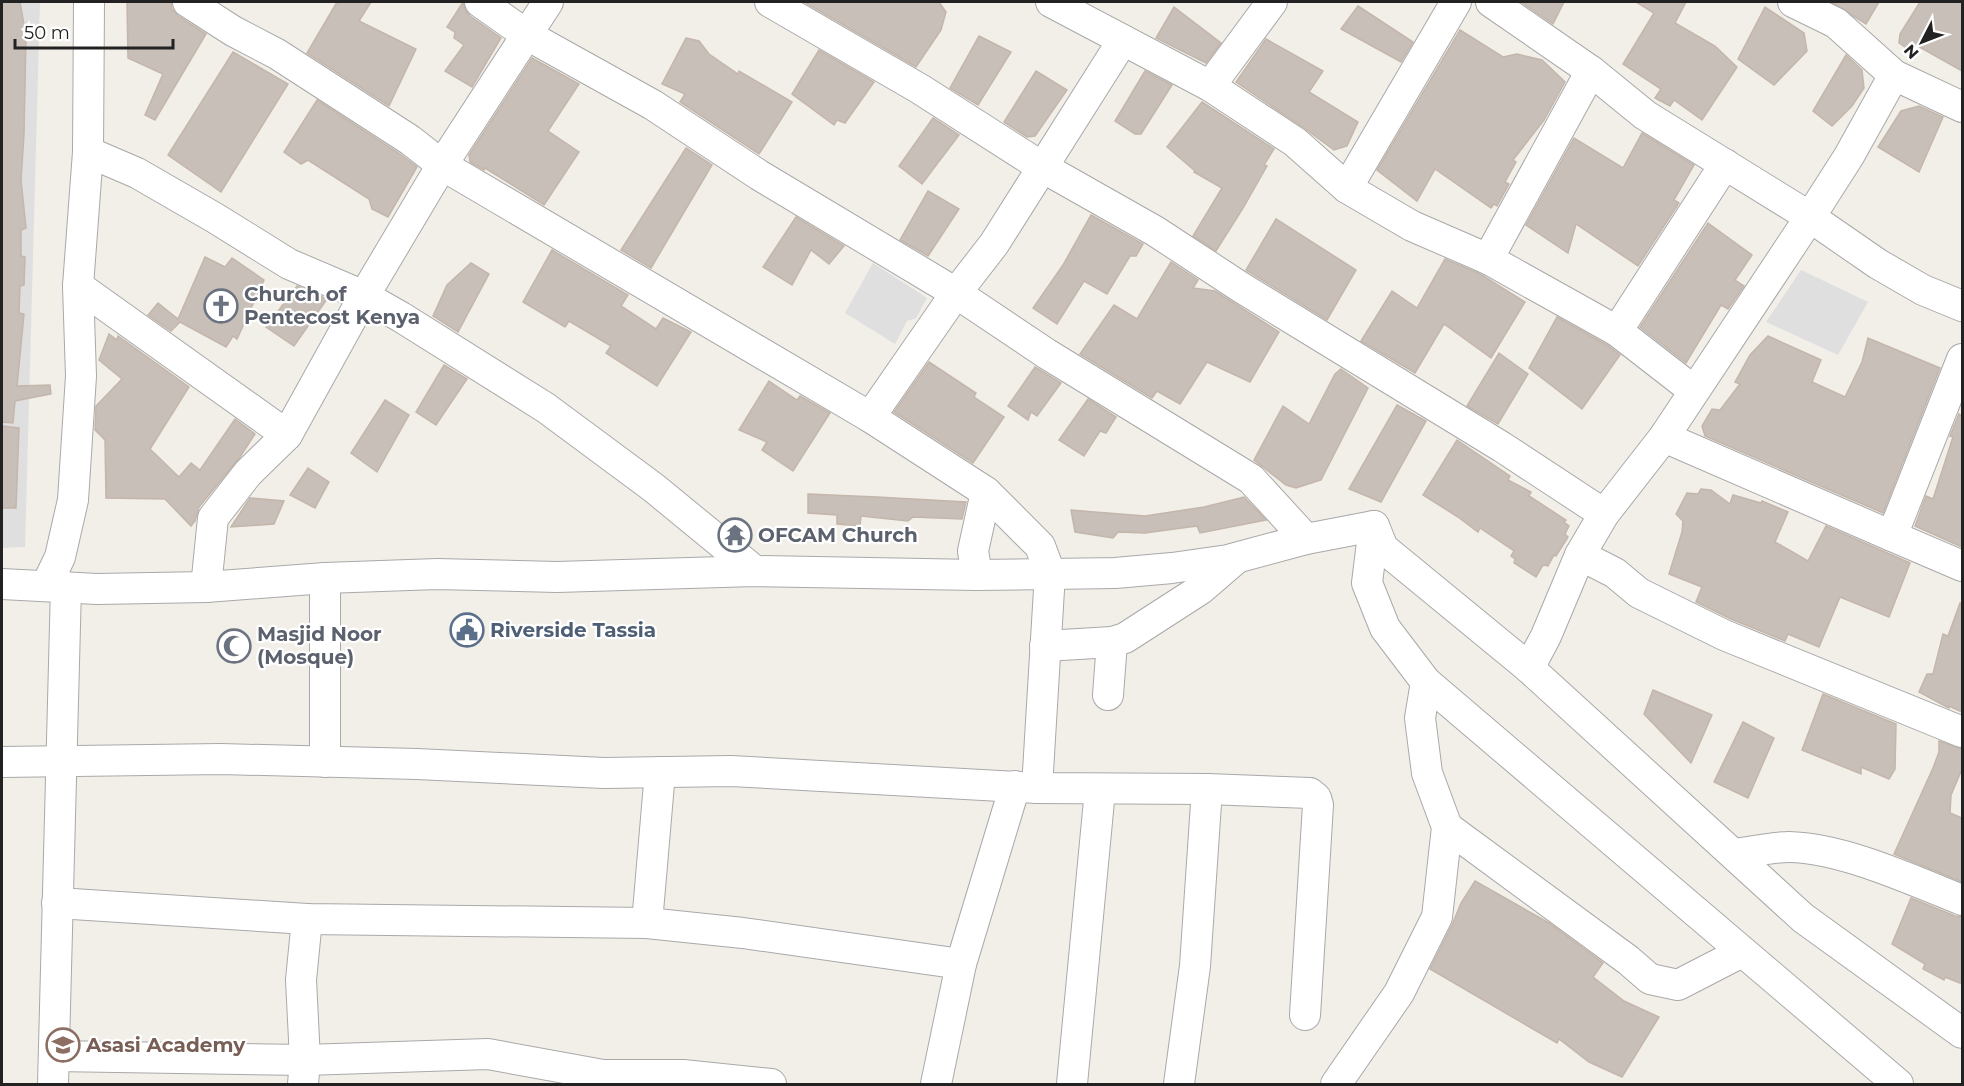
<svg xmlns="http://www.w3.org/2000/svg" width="1964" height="1086" font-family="Montserrat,sans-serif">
  <rect width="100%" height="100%" fill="#f2efe9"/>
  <g fill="#e0dfdf">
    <polygon points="2,2 40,2 25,547 2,548"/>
    <polygon points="873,263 927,298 916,318 907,321 895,344 845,313"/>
    <polygon points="1801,270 1868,302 1838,355 1766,322"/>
  </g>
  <g fill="#c7bfb8" stroke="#c4b6ab" stroke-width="1.5">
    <polygon points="2,2 20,2 26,36 24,134 21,180 26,228 21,230 21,256 25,257 24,285 20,286 19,313 24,314 17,386 50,385 51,394 15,401 13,423 2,422"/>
    <polygon points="127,2 171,2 172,9 178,16 206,34 155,120 145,115 163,74 128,58"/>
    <polygon points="337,2 371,2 359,21 416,49 389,106 307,53"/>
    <polygon points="463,2 465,10 470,16 501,38 472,87 445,71 464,45 454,38 455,32 447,27"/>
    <polygon points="804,2 939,2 946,12 941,30 916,67"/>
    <polygon points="1521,2 1564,2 1553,24"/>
    <polygon points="1636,2 1686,2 1675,23 1715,46 1737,67 1702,120 1674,100 1670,106 1655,98 1661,89 1623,64 1654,13"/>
    <polygon points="1831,2 1879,2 1866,24"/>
    <polygon points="1920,2 1962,2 1962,71 1916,45 1912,52 1899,43 1900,34"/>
    <polygon points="1358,6 1413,42 1401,62 1341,29"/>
    <polygon points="1174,7 1221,43 1206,63 1156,38"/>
    <polygon points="1765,7 1804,33 1807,51 1774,85 1738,59"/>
    <polygon points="1460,30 1503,57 1517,54 1542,60 1565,82 1544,120 1513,160 1516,162 1505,182 1509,184 1497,206 1494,204 1491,208 1435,169 1417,201 1377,170"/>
    <polygon points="979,36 1011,52 978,105 950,88"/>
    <polygon points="686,38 699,41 709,54 738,74 739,71 792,102 759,154 680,102 685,94 662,84"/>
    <polygon points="1266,39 1323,71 1309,92 1358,122 1347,146 1334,150 1304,128 1236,82"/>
    <polygon points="819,50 874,82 845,123 837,120 834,125 792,94"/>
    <polygon points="233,52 288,84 221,192 168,155"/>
    <polygon points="1846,55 1862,70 1864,88 1852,106 1832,126 1813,111"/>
    <polygon points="532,58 579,84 548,131 579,152 544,205 485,168 484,170 470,162 469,155"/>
    <polygon points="1036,71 1067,90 1035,136 1027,137 1004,122"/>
    <polygon points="1145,71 1172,85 1141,134 1135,134 1115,121"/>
    <polygon points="317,100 400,154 417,167 388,217 372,209 369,199 308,160 301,164 284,152"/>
    <polygon points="1202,102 1274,149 1264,165 1267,166 1243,208 1216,251 1193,236 1222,188 1194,172 1195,171 1167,147"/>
    <polygon points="1919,106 1943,117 1919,172 1878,147 1901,111"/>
    <polygon points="933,118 959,135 922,184 899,166"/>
    <polygon points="1642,133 1694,165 1674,200 1679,203 1638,266 1576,224 1568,253 1526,225 1574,138 1623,168"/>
    <polygon points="686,148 712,165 651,268 621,250"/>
    <polygon points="928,191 959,209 928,256 900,240"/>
    <polygon points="1091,215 1143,244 1136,256 1130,256 1107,294 1084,281 1057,324 1033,308 1063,265"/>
    <polygon points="796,217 844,246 829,264 811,250 792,285 763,267"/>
    <polygon points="1276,219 1356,270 1327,320 1246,270"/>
    <polygon points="1708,223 1752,255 1735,280 1744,286 1728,309 1721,305 1686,363 1640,327"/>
    <polygon points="552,250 628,295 621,306 656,329 663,318 691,332 657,386 606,353 611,346 569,321 565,327 523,302"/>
    <polygon points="205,257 225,267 232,258 264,280 237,339 233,336 226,347 180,322 171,331 148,315 158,303 178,319"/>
    <polygon points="1445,259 1480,274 1525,302 1491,358 1444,324 1415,373 1361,341 1392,291 1417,308"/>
    <polygon points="1171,262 1198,280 1193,288 1215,291 1279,332 1250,382 1207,362 1180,404 1157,391 1152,398 1080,354 1114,305 1137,319"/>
    <polygon points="471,263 489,274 458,332 433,316 447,285"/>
    <polygon points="297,286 327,299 294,346 266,327"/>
    <polygon points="1557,317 1607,345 1620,355 1582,409 1529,368"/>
    <polygon points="109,334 117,340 118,336 189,387 150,449 179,477 191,463 200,470 235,419 255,434 240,457 199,507 195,521 191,526 165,499 106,498 105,440 95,430 96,406 122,379 99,360"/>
    <polygon points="1768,336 1821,360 1812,382 1845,397 1862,362 1868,338 1940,368 1883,513 1705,436 1702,426 1712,409 1720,410 1740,384 1735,382 1750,355"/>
    <polygon points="1499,353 1528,374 1498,424 1467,406"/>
    <polygon points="929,362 976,393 974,397 1004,417 973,463 894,412"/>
    <polygon points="444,365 467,379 436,425 416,412"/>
    <polygon points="1035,367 1061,383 1037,416 1031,412 1028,420 1008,406"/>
    <polygon points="1341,369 1368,388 1321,480 1296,488 1286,485 1254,460 1283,406 1309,424 1335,374"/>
    <polygon points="769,381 797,400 800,396 830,413 793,471 762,450 767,442 739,430"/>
    <polygon points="1088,399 1116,417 1106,433 1100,431 1084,456 1059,440"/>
    <polygon points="385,400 409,415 377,472 351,453"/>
    <polygon points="1397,405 1426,421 1381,502 1349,489"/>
    <polygon points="1959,414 1962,416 1962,547 1915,526 1926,496 1933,499 1953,437 1950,436"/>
    <polygon points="2,426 19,428 16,508 2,508"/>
    <polygon points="1457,440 1510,476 1508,480 1531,492 1529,496 1566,520 1564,522 1569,526 1565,534 1568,537 1556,556 1554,555 1548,566 1543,565 1536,577 1514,563 1515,559 1511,556 1514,551 1480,528 1478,532 1458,517 1423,495"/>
    <polygon points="308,468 329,482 315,508 290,495"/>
    <polygon points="1701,489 1711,490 1730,504 1733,495 1761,503 1762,501 1788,512 1775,542 1808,561 1826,526 1910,563 1889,617 1840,597 1819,647 1788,634 1785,641 1731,619 1696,602 1702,587 1669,574 1682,532 1683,521 1676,514 1687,493 1698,494"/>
    <polygon points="808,494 877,497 966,502 962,519 913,517 908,521 861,516 860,526 837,524 837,515 808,513"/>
    <polygon points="1244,497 1266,520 1200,533 1197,526 1145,533 1118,532 1113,538 1075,532 1071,510 1145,516 1204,507"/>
    <polygon points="250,498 284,501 274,524 231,527"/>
    <polygon points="1960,603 1962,604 1962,712 1949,706 1949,708 1945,706 1919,692 1927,674 1933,674 1943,634 1948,636"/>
    <polygon points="1653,690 1712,715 1691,763 1644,714"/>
    <polygon points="1823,694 1896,724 1895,769 1889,779 1861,767 1861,774 1802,750"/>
    <polygon points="1743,722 1774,738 1748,798 1714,782"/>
    <polygon points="1939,741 1962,749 1962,769 1951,795 1950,813 1962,818 1962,882 1894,854 1933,768 1939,752"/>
    <polygon points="1475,881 1549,923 1603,963 1593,977 1624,1001 1659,1017 1622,1077 1589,1062 1559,1039 1557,1043 1430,969 1452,925 1461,903"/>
    <polygon points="1911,898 1955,916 1962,917 1962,984 1945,977 1944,980 1923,969 1925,964 1892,944"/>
  </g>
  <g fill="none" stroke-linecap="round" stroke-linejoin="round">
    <defs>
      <g id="minor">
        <polyline points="188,2 233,31 277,54 410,140 442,165 870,417 986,492 973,551 977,575"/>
        <polyline points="480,2 527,35 653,105 759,175 956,293 1047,354 1251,479 1306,539"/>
        <polyline points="770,2 920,89 1042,167 1155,231 1242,288 1502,447 1604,514"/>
        <polyline points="1051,2 1210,86 1295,142 1347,188 1412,226 1488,259 1617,331 1693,390"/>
        <polyline points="1491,2 1591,71 1645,115 1810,217 1878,264 1923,290 1962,306"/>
        <polyline points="1793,2 1836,23 1894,75 1962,107"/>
        <polyline points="1210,86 1272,2"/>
        <polyline points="88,152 137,173 215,218 289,264 364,296 401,317 546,408 654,488 755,571"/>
        <polyline points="1347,188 1456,2"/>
        <polyline points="1488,259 1591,71"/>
        <polyline points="78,286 287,435"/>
        <polyline points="1617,331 1725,164"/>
        <polyline points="1962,359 1892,536 1962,566"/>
        <polyline points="870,417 956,293 994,244 1123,40"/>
        <polyline points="1664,437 1892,536"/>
        <polyline points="986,492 1040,546 1050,573 1037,788"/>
        <polyline points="1374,526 1367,583 1385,628 1426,682 1898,1084"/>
        <polyline points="1580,555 1615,573 1639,593 1724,635 1962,732"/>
        <polyline points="2,584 97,589 206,587 325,578 437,574 557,577 755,571 977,575 1115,573 1172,568 1228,560 1306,539 1374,526 1383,548 1529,668 1803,918 1962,1033"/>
        <polyline points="46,586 60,557 73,500 81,376 78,286 88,152 89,2"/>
        <polyline points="206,587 213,518 248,473 287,435 364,296 442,165 548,2"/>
        <polyline points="1045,646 1112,642 1125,638 1201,589 1237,558"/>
        <polyline points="1529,668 1546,636 1580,555 1604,514 1664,437 1810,217 1849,156 1894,75"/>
        <polyline points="1108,695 1112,642"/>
        <polyline points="2,762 221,759 417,764 604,773 731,771 1037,788 1207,789 1310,793 1316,798 1318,805 1305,1015"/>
        <polyline points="325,762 325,578"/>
        <polyline points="1447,827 1628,960 1650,979 1678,985 1742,952"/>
        <path d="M 1734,854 C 1752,852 1771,847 1789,847 C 1843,848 1912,880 1962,900"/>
        <polyline points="57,903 307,919 647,923 743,933 961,964"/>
        <polyline points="647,923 660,772"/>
        <polyline points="54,1056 305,1060 488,1054 603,1075 683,1075 771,1084"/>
        <polyline points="53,1084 66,587"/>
        <polyline points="303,1084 305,1060 301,980 307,919"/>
        <polyline points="936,1084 961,964 1015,786"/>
        <polyline points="1072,1084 1100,790"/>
        <polyline points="1179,1084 1195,966 1207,789"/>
        <polyline points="1336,1084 1399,993 1437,917 1447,827 1427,773 1420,718 1426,682"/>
      </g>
    </defs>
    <use href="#minor" stroke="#a9a9a9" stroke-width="32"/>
    <use href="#minor" stroke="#fff" stroke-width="30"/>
  </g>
  <defs>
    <symbol id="church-ring" viewBox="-11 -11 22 22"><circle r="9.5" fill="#fff" stroke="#6b7280" stroke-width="1.5"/><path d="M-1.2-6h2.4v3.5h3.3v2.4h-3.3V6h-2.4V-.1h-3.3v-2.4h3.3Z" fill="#6b7280"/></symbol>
    <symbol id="temple-ring" viewBox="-11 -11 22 22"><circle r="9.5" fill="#fff" stroke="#6b7280" stroke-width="1.5"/><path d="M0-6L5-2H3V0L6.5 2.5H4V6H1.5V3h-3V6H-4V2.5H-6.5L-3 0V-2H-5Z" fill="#6b7280"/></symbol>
    <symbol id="civic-ring" viewBox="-11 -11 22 22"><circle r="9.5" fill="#fff" stroke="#5c6f8a" stroke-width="1.5"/><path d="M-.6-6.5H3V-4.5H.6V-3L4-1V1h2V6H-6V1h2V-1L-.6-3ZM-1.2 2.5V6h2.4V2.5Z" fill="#5c6f8a"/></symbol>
    <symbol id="mosque-ring" viewBox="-11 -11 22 22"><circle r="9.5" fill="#fff" stroke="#6b7280" stroke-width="1.5"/><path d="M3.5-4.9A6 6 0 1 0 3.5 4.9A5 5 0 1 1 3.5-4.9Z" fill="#6b7280"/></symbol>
    <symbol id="school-ring" viewBox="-11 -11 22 22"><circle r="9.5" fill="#fff" stroke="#8d6e63" stroke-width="1.5"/><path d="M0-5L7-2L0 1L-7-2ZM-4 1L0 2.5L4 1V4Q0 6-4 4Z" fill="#8d6e63"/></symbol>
  </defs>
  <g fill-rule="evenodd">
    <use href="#church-ring" x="202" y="287" width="38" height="38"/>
    <use href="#temple-ring" x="716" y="516" width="38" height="38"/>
    <use href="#civic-ring" x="448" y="611" width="38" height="38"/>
    <use href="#mosque-ring" x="215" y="627" width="38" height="38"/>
    <use href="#school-ring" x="44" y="1026" width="38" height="38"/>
  </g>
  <g text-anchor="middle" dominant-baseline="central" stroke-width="4.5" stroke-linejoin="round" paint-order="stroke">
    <g font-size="20" font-weight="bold" fill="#5b616d" stroke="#fff" text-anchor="start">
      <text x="244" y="294">Church of<tspan x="244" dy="23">Pentecost Kenya</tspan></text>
      <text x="758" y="535">OFCAM Church</text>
      <text x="257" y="634">Masjid Noor<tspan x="257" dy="23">(Mosque)</tspan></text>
    </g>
    <g font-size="20" font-weight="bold" fill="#4e5e75" stroke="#fff" text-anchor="start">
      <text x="490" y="630">Riverside Tassia</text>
    </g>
    <g font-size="20" font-weight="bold" fill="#785e54" stroke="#fff" text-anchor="start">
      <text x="86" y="1045">Asasi Academy</text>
    </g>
  </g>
  <rect width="1964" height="1086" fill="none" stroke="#222222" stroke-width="6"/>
  <g transform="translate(1922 42) rotate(228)" stroke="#ffffff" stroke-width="4.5" paint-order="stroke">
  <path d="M0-4.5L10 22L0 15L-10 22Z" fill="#222222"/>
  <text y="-9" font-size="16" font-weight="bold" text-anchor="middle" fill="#222222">N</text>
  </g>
  <path d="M15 39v9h158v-9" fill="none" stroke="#222222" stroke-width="3"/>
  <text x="24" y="39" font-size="18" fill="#222222" stroke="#ffffff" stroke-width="4.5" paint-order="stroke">50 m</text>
</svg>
